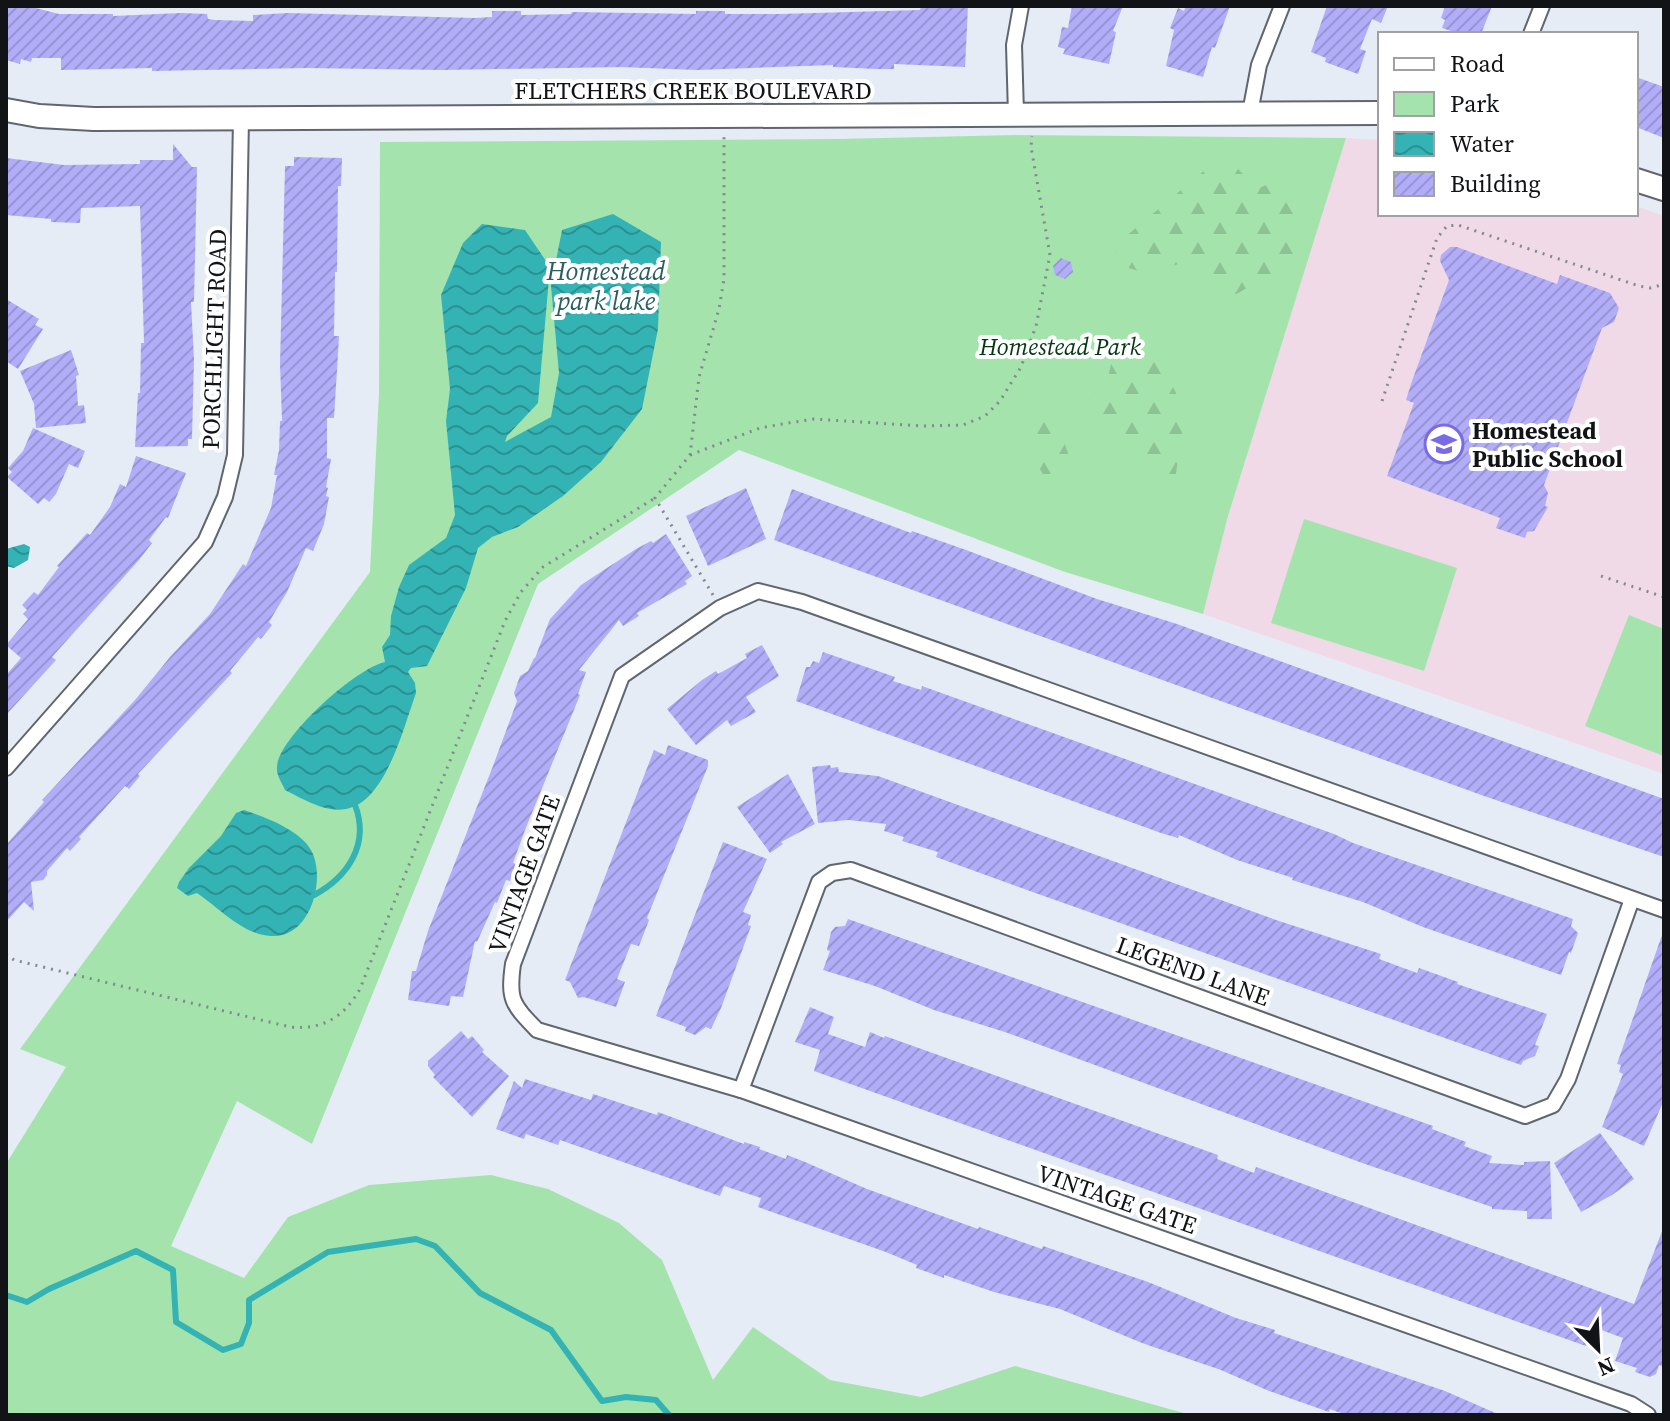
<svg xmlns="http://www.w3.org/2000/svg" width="1670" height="1421" font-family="'Source Serif 4',serif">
  <defs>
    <pattern id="forest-firs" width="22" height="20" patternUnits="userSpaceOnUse" patternTransform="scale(2)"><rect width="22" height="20" fill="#a5e3ad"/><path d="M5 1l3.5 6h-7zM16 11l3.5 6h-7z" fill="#8dc294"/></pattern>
    <pattern id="water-waves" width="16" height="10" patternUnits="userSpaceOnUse" patternTransform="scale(2)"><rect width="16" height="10" fill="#34b3b5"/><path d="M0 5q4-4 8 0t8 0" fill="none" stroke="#2b9092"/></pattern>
    <pattern id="building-hatch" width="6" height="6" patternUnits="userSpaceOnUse" patternTransform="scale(2)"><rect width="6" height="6" fill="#b2adf8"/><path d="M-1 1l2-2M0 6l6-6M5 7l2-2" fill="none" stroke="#9894d4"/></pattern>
  </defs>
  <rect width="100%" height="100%" fill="#e6ecf6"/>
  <polygon fill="#f1dae7" points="1346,138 1380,140 1380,214 1636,214 1636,206 1664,216 1664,774 1203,614 1228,516"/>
  <g fill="#a5e3ad">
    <polygon points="1016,135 1346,138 1228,516 1203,614 1065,572 739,450 538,584 312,1144 237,1101 171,1246 244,1278 288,1217 369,1185 491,1175 548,1189 619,1223 662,1260 713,1380 753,1327 830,1380 921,1397 1015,1366 1191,1415 6,1415 6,1164 66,1067 20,1049 370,572 379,393 380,142 837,139"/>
    <polygon points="1304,519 1457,568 1424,671 1271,623"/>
    <polygon points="1629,615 1664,629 1664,756 1585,726"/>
  </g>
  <g fill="url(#forest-firs)">
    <polygon points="1224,154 1257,189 1273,182 1302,227 1297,259 1233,296 1206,289 1187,261 1149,274 1125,267 1113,247"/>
    <polygon points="1150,341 1185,411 1173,494 1130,451 1097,432 1094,384 1108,378 1113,355 1124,343"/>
    <polygon points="1046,416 1058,425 1069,456 1060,476 1044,476 1018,430"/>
  </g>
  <g fill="url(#water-waves)">
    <path d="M 613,214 L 661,242 L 658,329 L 642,409 L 601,462 L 563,496 L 518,527 L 492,537 L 478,548 L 466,588 L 427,666 L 411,668 L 408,672 L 415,683 L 416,693 C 404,726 387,797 350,808 C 329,815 303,799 285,790 C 282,783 276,775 277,767 C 278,738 356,668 385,662 L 382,647 L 390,635 L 391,616 L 399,587 L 409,565 L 446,538 L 455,515 L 446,421 L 450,389 L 441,295 L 463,243 L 482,224 L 525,230 L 550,267 L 538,403 L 507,436 L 505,442 L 551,417 L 559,373 L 551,286 L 562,230 Z"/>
    <polygon points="24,544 30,547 28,560 14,568 6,566 6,549"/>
    <path d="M 244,810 C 265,817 300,830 311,850 C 327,879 310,939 271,936 C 243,935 219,908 197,893 L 188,896 L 177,888 L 179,882 L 189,868 L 221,836 L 236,813 Z"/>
  </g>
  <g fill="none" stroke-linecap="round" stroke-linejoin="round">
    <g stroke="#34b3b5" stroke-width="6">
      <path d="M 314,895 C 348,877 370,844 355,805"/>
      <polyline points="6,1295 27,1302 49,1289 136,1251 173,1270 176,1322 223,1350 241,1344 249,1323 249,1300 328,1252 416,1239 435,1246 480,1293 551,1330 602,1401 626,1397 656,1400 669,1415"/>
    </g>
  </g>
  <g fill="url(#building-hatch)">
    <polygon points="6,6 28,6 59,14 113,14 113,16 181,13 207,14 208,19 215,20 253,21 253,15 288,13 475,18 492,17 492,11 521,11 521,15 571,14 572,12 696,14 696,11 725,11 725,14 780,14 920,10 921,6 968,6 965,67 894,64 894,69 876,69 833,67 833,65 697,70 621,67 443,70 306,68 152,71 152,68 61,70 61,58 32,58 31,62 21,59 20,64 6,60"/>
    <polygon points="1072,6 1123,6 1113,31 1116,32 1109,64 1063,54 1065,49 1058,47 1062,27 1068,28"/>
    <polygon points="1186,6 1230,6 1215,48 1212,47 1203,77 1166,66 1174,30 1170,28 1178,8 1184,11"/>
    <polygon points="1327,6 1388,6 1381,23 1372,19 1360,49 1366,51 1358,74 1325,62 1326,58 1311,52"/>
    <polygon points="1445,6 1492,6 1481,34 1460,34 1442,28 1445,20 1441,18"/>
    <polygon points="1636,77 1664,87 1664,138 1636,127"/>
    <polygon points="173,144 192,167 197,167 194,302 191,302 194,359 192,439 188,439 188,446 135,447 138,393 140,393 141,343 144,343 140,206 81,208 80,223 51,222 51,219 6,215 6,158 64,165 140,164 140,160 173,160"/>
    <polygon points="294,157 342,158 341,186 338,186 337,272 335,272 334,336 339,336 338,354 334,418 327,418 327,458 331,459 326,487 328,488 326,496 329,497 324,524 313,551 306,548 287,592 269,622 272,625 261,639 258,637 230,671 232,673 138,774 140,776 129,789 125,786 79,837 81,839 70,851 67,848 47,871 47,875 43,880 31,882 34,911 24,902 6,922 6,845 44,802 42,800 135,700 170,657 210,614 243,564 246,566 271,508 277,475 274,475 279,450 280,421 282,421 280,364 285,166 294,166"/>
    <polygon points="1450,247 1457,247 1557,284 1560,275 1610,293 1619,308 1614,322 1602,328 1544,485 1548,493 1545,506 1548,507 1534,531 1527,532 1525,538 1496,528 1500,518 1387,476 1414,403 1406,400 1412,381 1449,280 1440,261 1441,255"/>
    <polygon points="1061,258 1071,262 1073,272 1065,279 1055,275 1053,266"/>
    <polygon points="6,299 39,319 35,325 43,329 18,369 6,361"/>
    <polygon points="71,350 79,375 76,376 78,406 84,405 86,423 36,428 34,404 20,371"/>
    <polygon points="33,428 85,451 78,468 69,464 56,494 49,502 44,498 38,504 7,477 12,472 8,468 23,451"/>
    <polygon points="136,456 186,473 168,518 166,517 149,540 152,543 139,560 52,657 56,660 6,715 6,675 21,658 6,645 28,619 23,614 27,610 22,605 34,592 38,595 59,567 57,566 87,533 90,535 110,507 120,484 126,487"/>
    <polygon points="746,488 766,539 708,566 686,516"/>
    <polygon points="792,489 911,533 912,531 966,550 1097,599 1177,624 1664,799 1664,857 1487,797 774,540"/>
    <polygon points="666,534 692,576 685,581 687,584 637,613 639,616 623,626 619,620 579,670 586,672 578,694 580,695 525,830 513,863 516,864 510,881 506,880 497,903 495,902 477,942 475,941 463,997 451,996 449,1006 408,1000 412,971 416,971 428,931 493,766 517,701 514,693 520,676 528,671 534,658 535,658 550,619 581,585 636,549 651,541 653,543"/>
    <polygon points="762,645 779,676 746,697 756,712 731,726 727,720 696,745 667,709 702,680 716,671 718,674 747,658 745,654"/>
    <polygon points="823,652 895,677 893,681 921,690 922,686 1334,834 1353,843 1573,919 1571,926 1578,933 1571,953 1569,952 1561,975 1423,927 1363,902 1292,880 1293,878 1237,860 1179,835 1178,838 1161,833 796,701 806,667 810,667 813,661 819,663"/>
    <polygon points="668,745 708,760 708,766 647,918 649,920 639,946 631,944 617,979 625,982 616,1007 584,997 578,998 570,982 565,980 654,750 665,755"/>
    <polygon points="830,765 831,768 838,767 839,772 878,776 1276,920 1381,954 1379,959 1417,973 1419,968 1458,982 1457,984 1547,1014 1535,1045 1539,1046 1535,1056 1523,1061 1521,1065 1027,890 936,857 938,852 902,841 904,837 884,831 886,824 848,820 818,823 812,767"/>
    <polygon points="788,774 815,824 781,842 783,844 770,853 737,807"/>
    <polygon points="723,842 767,859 743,912 751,915 748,925 751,926 721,1008 711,1029 706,1027 695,1035 685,1031 686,1027 656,1016"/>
    <polygon points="848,919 1433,1126 1432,1129 1466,1142 1464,1146 1492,1156 1489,1163 1524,1165 1524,1162 1550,1161 1552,1219 1527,1219 1527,1211 1492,1209 1492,1207 1365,1164 1005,1032 934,1010 875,986 823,970 830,951 827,950 831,932 835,927 845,926"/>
    <polygon points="1662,935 1664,1100 1644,1146 1602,1127 1623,1074 1619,1072 1621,1065 1617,1064"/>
    <polygon points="810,1007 834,1017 828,1034 865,1047 870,1032 884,1038 885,1036 1218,1155 1217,1159 1254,1173 1256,1167 1634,1304 1664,1226 1664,1367 1659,1365 1656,1374 1650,1377 1635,1372 1637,1368 1615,1361 1623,1338 1596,1328 1594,1334 1591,1333 1586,1346 814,1071 820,1050 795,1042"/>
    <polygon points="461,1031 468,1039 472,1036 484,1050 482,1052 509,1076 472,1117 433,1077 435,1075 428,1066 428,1061"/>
    <polygon points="525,1079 591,1100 593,1094 657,1115 658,1112 744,1144 744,1142 760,1147 759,1149 786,1159 787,1155 805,1162 867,1189 978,1229 979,1227 1042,1249 1043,1246 1148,1282 1236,1318 1275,1330 1274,1333 1445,1391 1500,1415 1346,1415 1330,1409 1329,1412 1269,1391 1221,1370 1142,1343 1060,1309 994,1292 944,1275 944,1278 916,1268 917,1265 886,1252 758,1207 761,1198 724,1186 720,1196 560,1140 558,1145 526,1134 524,1139 496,1129 514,1081 522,1088"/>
    <polygon points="1600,1133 1634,1179 1612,1195 1581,1212 1554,1163"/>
  </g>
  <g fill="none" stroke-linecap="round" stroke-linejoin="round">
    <defs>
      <g id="street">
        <polyline points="1531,34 1542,6"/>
        <polyline points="1250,113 1259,65 1282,6"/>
        <polyline points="1016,114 1014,45 1021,6"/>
        <polyline points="6,768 205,542 225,497 235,455 241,118"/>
        <polyline points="741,1090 819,882 832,873 851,870 1525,1116 1553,1105 1568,1079 1632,899"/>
        <path d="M 1648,1415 L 1631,1404 L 741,1090 L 537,1030 C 512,1004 508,1000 513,964 L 622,676 L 720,608 L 758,591 L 802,602 L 1664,910"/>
      </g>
      <g id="secondary">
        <polyline points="6,110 39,116 94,119 1380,113"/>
        <polyline points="1636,180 1664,189"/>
      </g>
    </defs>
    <use href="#street" stroke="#61656e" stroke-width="18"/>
    <use href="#secondary" stroke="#61656e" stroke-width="26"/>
    <g stroke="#83888e" stroke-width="3" stroke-dasharray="2 6" stroke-linecap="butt">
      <polyline points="1382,401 1437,238 1447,226 1458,225 1639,286 1651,288 1664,284"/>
      <polyline points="690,455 760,428 788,423 814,419 923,426 963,425 985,416 1000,401 1021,367 1036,326 1050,255 1031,147 1032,136"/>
      <polyline points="1601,576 1664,597"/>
      <polyline points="713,595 655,498 690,455 699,377 719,309 724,279 724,136"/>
      <path d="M 6,954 L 14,960 L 290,1027 C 323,1030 344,1017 360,989 L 505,621 L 521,592 L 543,567 L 655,498"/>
    </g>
    <use href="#street" stroke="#fff" stroke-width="14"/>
    <use href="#secondary" stroke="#fff" stroke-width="22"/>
  </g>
  <defs>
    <symbol id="school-ring" viewBox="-11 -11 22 22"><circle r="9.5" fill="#fff" stroke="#796ae5" stroke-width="1.5"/><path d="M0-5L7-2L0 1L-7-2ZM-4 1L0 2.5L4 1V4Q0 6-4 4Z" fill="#796ae5"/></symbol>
  </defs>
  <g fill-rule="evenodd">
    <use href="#school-ring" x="1422" y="422" width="44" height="44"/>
  </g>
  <g text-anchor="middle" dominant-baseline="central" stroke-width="8" stroke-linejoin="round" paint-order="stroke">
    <g font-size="24" fill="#111316" stroke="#fff">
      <text x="693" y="90">FLETCHERS CREEK BOULEVARD</text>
      <text transform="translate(214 339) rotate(-88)">PORCHLIGHT ROAD</text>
      <text transform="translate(524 874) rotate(-70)">VINTAGE GATE</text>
      <text transform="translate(1193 971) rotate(20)">LEGEND LANE</text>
      <text transform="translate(1117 1199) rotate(19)">VINTAGE GATE</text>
    </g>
    <g font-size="24" font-style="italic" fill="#043813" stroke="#fff">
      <text x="1060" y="346">Homestead Park</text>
    </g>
    <g font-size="24" font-weight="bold" fill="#111316" stroke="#fff" text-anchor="start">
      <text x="1472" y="430">Homestead<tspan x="1472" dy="28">Public School</tspan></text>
    </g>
    <g font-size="26" font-style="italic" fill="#2a5e5f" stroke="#fff">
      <text x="606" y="271">Homestead<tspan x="606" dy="30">park lake</tspan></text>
    </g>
  </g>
  <rect width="1670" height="1421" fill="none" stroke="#111316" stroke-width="16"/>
  <rect x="1378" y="32" width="260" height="184" fill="#ffffff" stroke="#a0a1a2" stroke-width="2"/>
  <rect x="1394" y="58" width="40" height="12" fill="#ffffff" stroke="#a0a1a2" stroke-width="2"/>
  <text x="1450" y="72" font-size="24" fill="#111316">Road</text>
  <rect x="1394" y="92" width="40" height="24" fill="#a5e3ad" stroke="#a0a1a2" stroke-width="2"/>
  <text x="1450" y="112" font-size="24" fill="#111316">Park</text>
  <rect x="1394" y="132" width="40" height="24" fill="url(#water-waves)" stroke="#a0a1a2" stroke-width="2"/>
  <text x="1450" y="152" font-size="24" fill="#111316">Water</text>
  <rect x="1394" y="172" width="40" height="24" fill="url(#building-hatch)" stroke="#a0a1a2" stroke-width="2"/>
  <text x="1450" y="192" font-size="24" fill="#111316">Building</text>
  <g transform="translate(1598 1349) rotate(156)" stroke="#ffffff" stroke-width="6" paint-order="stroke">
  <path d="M0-6L14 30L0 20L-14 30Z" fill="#111316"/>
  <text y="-12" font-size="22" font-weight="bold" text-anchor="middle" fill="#111316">N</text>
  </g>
</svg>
